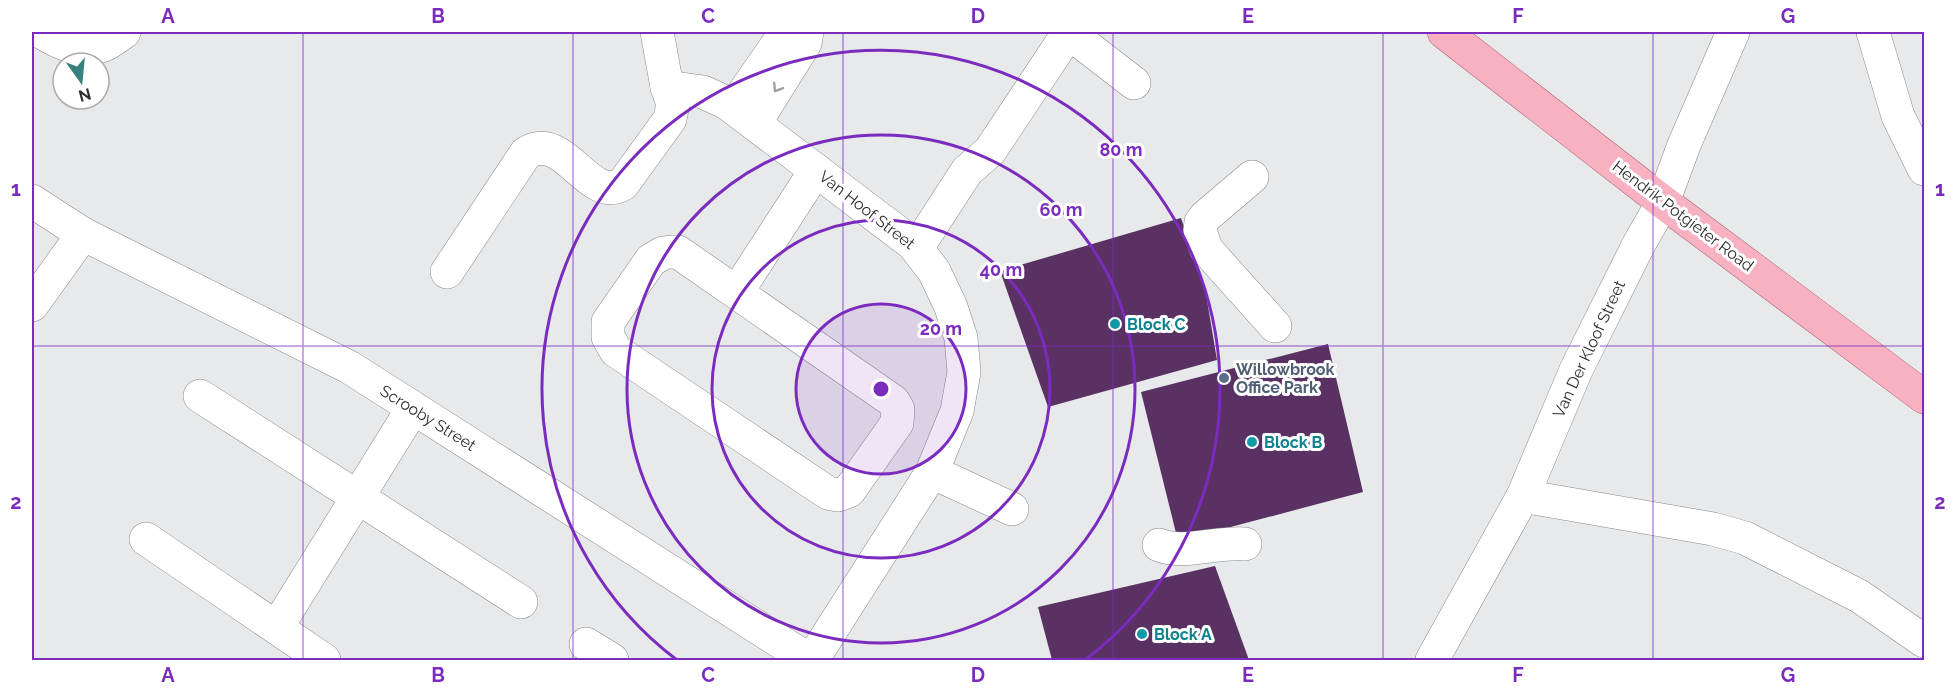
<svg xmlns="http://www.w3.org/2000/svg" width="1956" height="692" font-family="Raleway,sans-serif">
  <rect width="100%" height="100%" fill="#e8e9eb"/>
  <g fill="#593163">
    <polygon points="1181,218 1205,288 1217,360 1048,407 1000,271"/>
    <polygon points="1328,344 1363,492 1178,541 1141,392"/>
    <polygon points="1215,566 1249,660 1052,660 1038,607"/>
  </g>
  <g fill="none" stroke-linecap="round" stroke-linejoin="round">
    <defs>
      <g id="minor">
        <path d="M 41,32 C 59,43 82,54 104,45 C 111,42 118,36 124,32"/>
        <polyline points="1068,32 1134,83"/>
        <polyline points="1873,32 1898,116 1924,169"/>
        <polyline points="667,87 703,92 727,103 913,244 934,271 951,307 961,338 964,372 957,411 932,472 812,660"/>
        <polyline points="734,107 786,32"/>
        <polyline points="755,123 805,43 807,32"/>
        <polyline points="1252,177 1205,217 1201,222 1200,230 1206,249 1275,326"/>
        <polyline points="32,201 83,234 349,367 809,660"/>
        <polyline points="917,248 967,171 990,151 1069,32"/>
        <polygon points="671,252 678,252 893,401 898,409 897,423 849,491 838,495 828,493 616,351 608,337 608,322 651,260 663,253"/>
        <path d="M 447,272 L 526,153 C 565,129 588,205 623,184 L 670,119 L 673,104 L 667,87 L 657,32"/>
        <polyline points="737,292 816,170"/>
        <polyline points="32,305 83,234"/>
        <polyline points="200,396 521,602"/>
        <polyline points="932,472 1012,509"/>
        <polyline points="1523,496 1713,529 1745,538 1859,596 1924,641"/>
        <polyline points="146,539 324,660"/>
        <path d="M 1159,545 C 1184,555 1218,541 1245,544"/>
        <polyline points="277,627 413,408"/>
        <polyline points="586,644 612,660"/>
        <polyline points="1432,660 1523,496 1576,370 1639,244 1663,202 1684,145 1733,32"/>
      </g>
      <polyline id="major" points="1444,32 1663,202 1924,397"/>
    </defs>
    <use href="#minor" stroke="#868788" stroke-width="34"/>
    <use href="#major" stroke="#ad6172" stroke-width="34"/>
    <use href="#minor" stroke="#fff" stroke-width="33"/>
    <use href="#major" stroke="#f7b1c1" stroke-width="33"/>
  </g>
  <defs><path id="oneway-chevron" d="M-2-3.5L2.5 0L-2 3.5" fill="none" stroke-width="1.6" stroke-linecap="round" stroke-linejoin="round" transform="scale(1.5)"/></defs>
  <use stroke="#a0a0a0" href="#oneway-chevron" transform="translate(777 88) rotate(122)"/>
  <path fill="none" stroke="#7b2cbf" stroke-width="1.5" stroke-opacity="0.55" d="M 303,32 L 303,660M 573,32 L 573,660M 843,32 L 843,660M 1113,32 L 1113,660M 1383,32 L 1383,660M 1653,32 L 1653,660M 32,346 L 1924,346"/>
  <circle cx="881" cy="389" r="85" fill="#7b2cbf" fill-opacity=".12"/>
  <g fill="none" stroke="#7b2cbf" stroke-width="3">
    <circle cx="881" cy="389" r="85"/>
    <circle cx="881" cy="389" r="169"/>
    <circle cx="881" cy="389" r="254"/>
    <path d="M677 660A339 339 0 1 1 1085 660"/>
  </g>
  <g fill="#0f9aa8" stroke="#fff" stroke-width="2">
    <circle cx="1115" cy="324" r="6"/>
    <circle cx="1252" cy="442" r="6"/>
    <circle cx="1142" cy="634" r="6"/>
  </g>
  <circle fill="#5c6f8a" stroke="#fff" stroke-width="2" cx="1224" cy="378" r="6"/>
  <g text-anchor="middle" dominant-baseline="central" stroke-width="6" stroke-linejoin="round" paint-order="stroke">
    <g font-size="16" fill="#2c2d2d" stroke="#fff">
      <text transform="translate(867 210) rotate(38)">Van Hoof Street</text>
      <text transform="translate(1683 216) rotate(37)">Hendrik Potgieter Road</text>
      <text transform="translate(1589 349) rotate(-65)">Van Der Kloof Street</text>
      <text transform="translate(428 418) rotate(32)">Scrooby Street</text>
    </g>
    <g font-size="16" font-weight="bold" fill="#0d838f" stroke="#fff" text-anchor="start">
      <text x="1127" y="324">Block C</text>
      <text x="1264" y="442">Block B</text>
      <text x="1154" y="634">Block A</text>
    </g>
    <g font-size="16" font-weight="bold" fill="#4e5e75" stroke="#fff" text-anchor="start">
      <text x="1236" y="369">Willowbrook<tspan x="1236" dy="18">Office Park</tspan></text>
    </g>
  </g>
  <circle cx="881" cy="389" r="9" fill="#7b2cbf" stroke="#fff" stroke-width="3"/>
  <g font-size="18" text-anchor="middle" font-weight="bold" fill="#7b2cbf" stroke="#fff" stroke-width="6" stroke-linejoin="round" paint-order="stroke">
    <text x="1121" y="156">80 m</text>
    <text x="1061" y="216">60 m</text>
    <text x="1001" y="276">40 m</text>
    <text x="941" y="335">20 m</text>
  </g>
  <rect width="1956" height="692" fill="none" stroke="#ffffff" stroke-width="66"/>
  <g transform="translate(81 81) rotate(165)"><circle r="28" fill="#ffffff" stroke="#ababab" stroke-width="1.5"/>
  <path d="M0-4.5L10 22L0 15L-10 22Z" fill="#39817c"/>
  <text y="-9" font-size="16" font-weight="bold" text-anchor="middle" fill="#2c2d2d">N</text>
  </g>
  <rect x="33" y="33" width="1890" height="626" fill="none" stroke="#7b2cbf" stroke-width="2"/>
  <g font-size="20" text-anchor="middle" font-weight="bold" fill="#7b2cbf">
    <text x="168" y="23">A</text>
    <text x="438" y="23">B</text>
    <text x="708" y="23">C</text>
    <text x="978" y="23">D</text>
    <text x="1248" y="23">E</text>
    <text x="1518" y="23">F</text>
    <text x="1788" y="23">G</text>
    <text x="16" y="196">1</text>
    <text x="1940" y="196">1</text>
    <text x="16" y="509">2</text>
    <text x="1940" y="509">2</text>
    <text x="168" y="682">A</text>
    <text x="438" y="682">B</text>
    <text x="708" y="682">C</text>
    <text x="978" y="682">D</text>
    <text x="1248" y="682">E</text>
    <text x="1518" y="682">F</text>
    <text x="1788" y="682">G</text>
  </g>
</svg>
